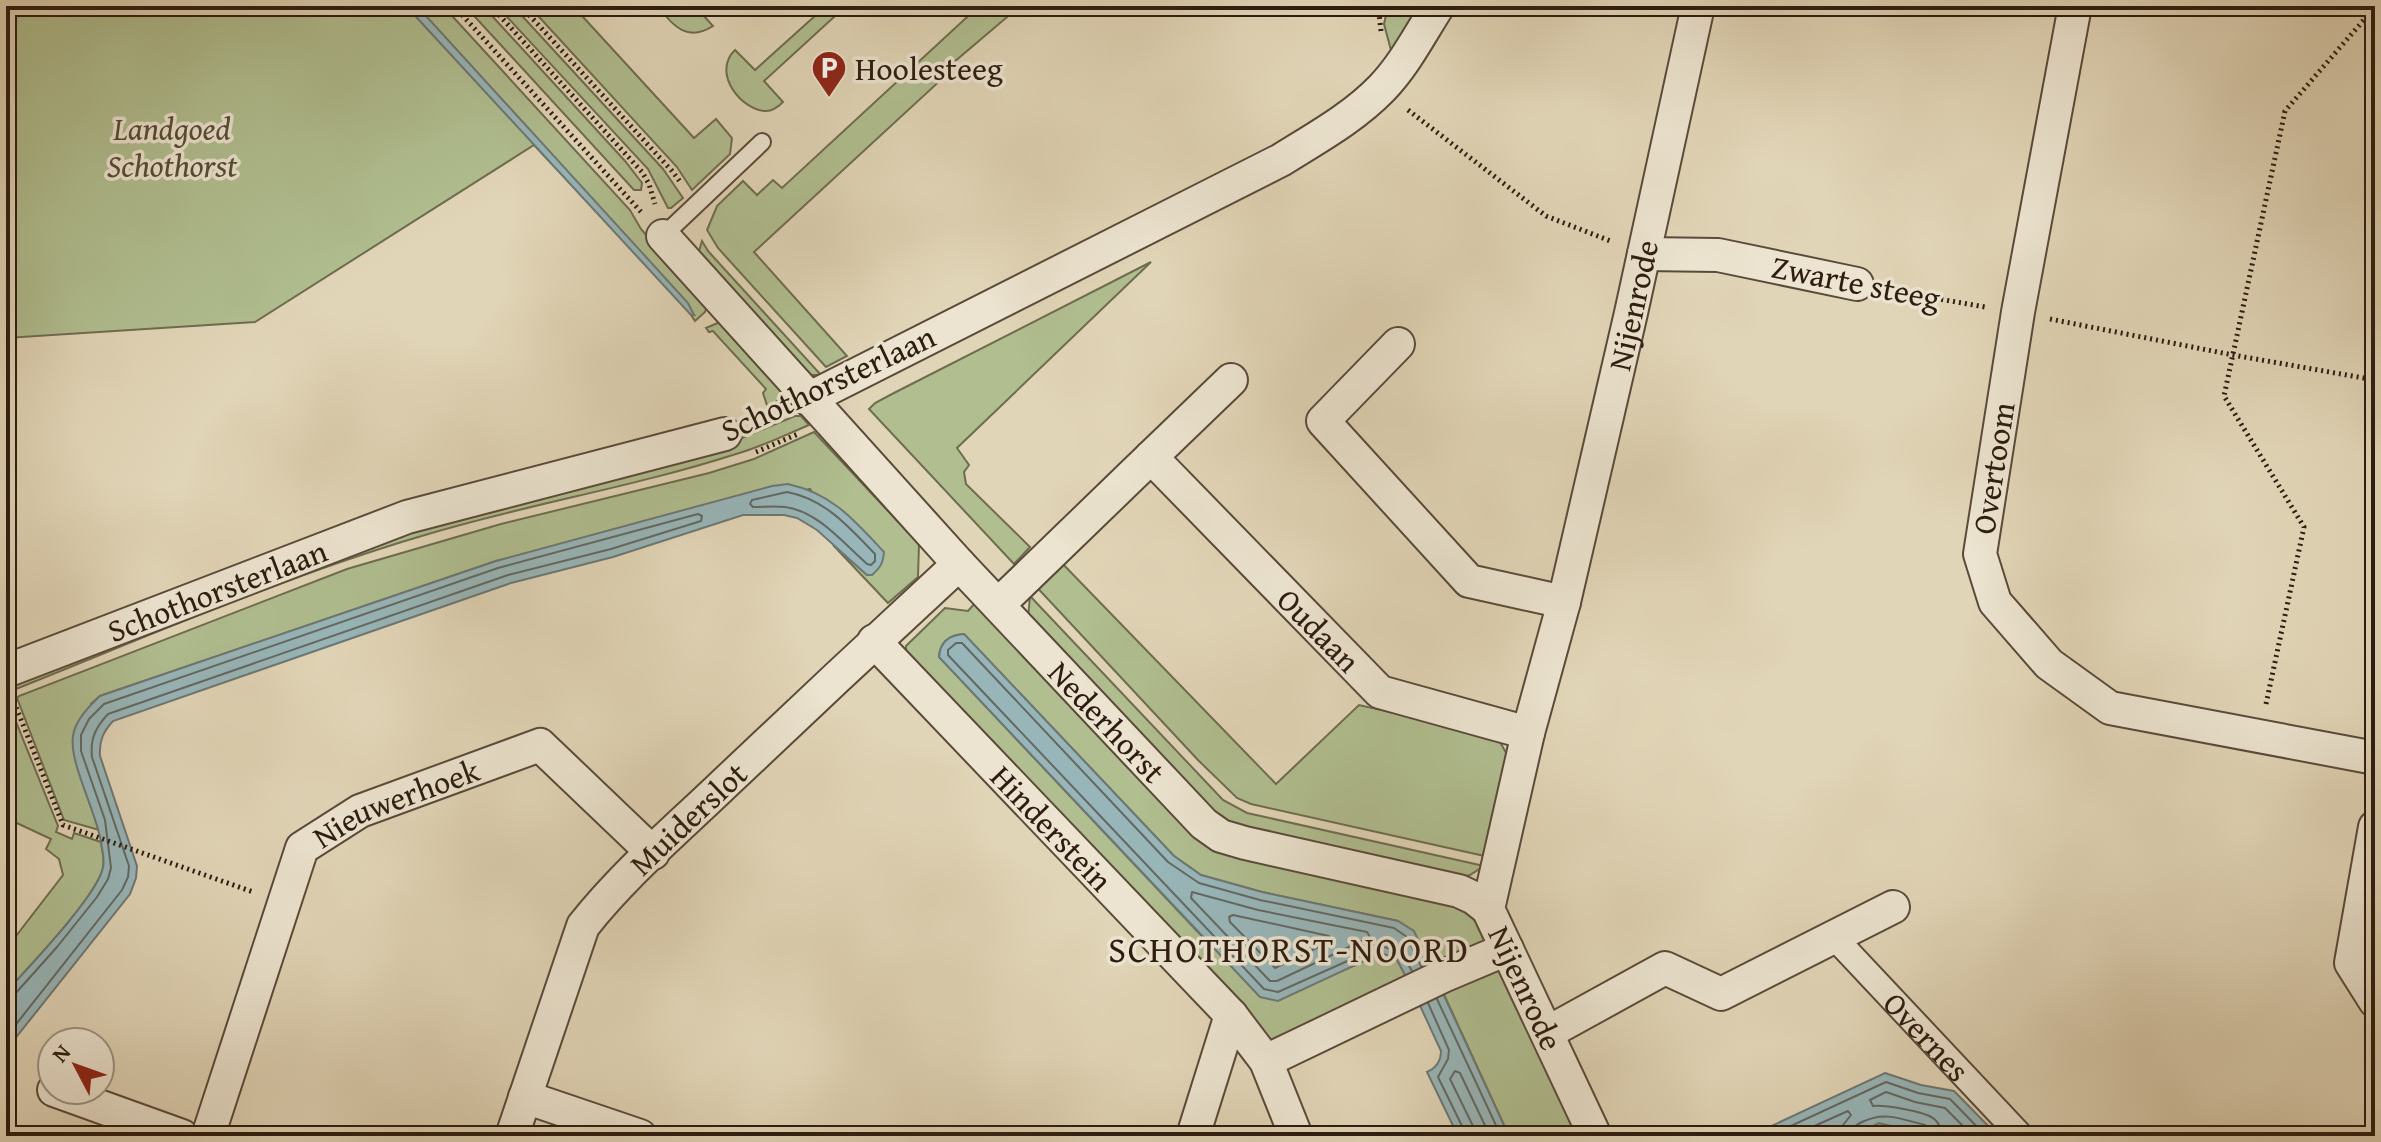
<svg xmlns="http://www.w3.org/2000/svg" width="2381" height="1142" font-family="'Gentium Book Plus',serif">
  <rect width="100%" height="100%" fill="#e1d5b7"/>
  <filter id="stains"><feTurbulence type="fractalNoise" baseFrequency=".0025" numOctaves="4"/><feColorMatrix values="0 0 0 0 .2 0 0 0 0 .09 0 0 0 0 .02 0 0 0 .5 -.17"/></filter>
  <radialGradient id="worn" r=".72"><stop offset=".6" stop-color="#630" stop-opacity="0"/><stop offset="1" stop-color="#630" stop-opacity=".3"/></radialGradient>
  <g fill="#b0be90" stroke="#6e6d50" stroke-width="2">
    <polygon points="6,6 443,6 630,210 641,229 707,306 705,312 695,321 691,315 694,315 534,145 255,322 6,338"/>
    <polygon points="465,6 483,6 625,161 642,183 641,190 634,190"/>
    <polygon points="497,6 513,6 663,169 683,198 671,208 668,208 648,169"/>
    <polygon points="529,6 573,6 694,138 716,119 732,138 730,154 692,190 677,167"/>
    <path d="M 658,6 L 695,6 L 713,26 C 688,42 673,27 658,6 Z"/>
    <path d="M 826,6 L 846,6 L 764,81 L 783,102 C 778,107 773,111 766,111 C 742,111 711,73 735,50 L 755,70 Z"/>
    <polygon points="979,6 1020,6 940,74 943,78 754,252 847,356 826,367 718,248 707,230 717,206 743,181 757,195 773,180 782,188"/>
    <polygon points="1388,6 1427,6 1392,54 1384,24"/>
    <polygon points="702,241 708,251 821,375 808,375 697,258"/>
    <polygon points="1151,262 957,448 969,465 964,472 966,484 1030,547 1014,564 869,409 875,403 892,394"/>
    <polygon points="720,322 783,388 785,395 768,408 763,393 766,389 713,331 709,332 706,328"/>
    <path d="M 795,416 L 801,416 L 809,425 C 785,435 761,447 736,454 C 634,487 528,504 425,535 C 282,577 144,638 6,693 L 6,680 L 379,538 L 725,445 Z"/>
    <polygon points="814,432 919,544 918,577 888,603 833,545 867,575 810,489 496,561 100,696 91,704 99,830 64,820 17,698 19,696 347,569 501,524 709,473 754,459"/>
    <polygon points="1056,557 1276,784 1359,705 1488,734 1500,742 1509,758 1489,857 1251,804 1237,798 1198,760 1031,581"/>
    <polygon points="1030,596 1223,800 1247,813 1484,866 1470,875 1463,877 1254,833 1220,818 1028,619"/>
    <path d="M 975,603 L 1169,808 L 1461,907 L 1473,915 L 1491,946 L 1433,973 L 1398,921 L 1262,892 L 1201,875 L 1174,856 L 964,634 C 949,635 940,642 939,657 L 1213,948 L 1342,971 L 1382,953 L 1396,958 L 1410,984 L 1269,1045 L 906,661 L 906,646 L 945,608 L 968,611 Z"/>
    <path d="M 6,705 L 10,707 L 58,826 L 56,832 L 72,839 L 74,833 L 101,842 C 102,850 105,860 103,867 C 99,894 27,969 6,992 L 6,949 L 63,875 L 59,859 L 46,849 L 51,839 L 6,818 Z"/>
    <polygon points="1498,962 1581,1136 1509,1136 1441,988"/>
    <polygon points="1879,1123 1931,1134 1933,1136 1852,1136"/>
  </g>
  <g fill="#98b6b9" stroke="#6d7875" stroke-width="2">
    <polygon points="406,6 417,6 688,303 694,315 691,315"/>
    <path d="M 788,484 C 833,494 854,520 884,552 C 883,563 881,567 872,575 L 867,575 L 817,530 L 797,518 L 784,515 L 743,515 L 613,557 L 511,583 L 113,721 C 103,732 99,741 100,756 L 137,866 L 136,878 L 130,894 L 6,1050 L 6,992 C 26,970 100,893 103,867 C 105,859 102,850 101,842 C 96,811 69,763 73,736 C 75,721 89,706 100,696 L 496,561 L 772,486 Z"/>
    <path d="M 964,634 L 1174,856 L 1201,875 L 1262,892 L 1398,921 L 1414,931 L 1509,1136 L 1458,1136 L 1427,1072 C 1436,1068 1441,1061 1441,1051 L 1410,984 L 1396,958 L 1381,953 L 1278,1001 L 1260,997 L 939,657 C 940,642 949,635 964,634 Z"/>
    <polygon points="1885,1073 1921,1085 1954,1091 1998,1136 1933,1136 1879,1123 1852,1136 1750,1136"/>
  </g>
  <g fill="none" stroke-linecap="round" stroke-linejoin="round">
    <g stroke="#626964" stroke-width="2">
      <path d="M 787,492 C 825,499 849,527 875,554 L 875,561 L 871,565 L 867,564 C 844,544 818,511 785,507 C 775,506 764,507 753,507 L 750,504 L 752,500 Z"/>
      <polygon points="1192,892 1258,910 1367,932 1370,937 1277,981 1270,981 1191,898"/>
      <polygon points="1233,915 1329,936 1331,941 1275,968 1230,922 1229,917"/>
      <polyline points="1412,971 1401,952 1381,946 1278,992 1264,989 948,655 948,650 956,643 962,643 1168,862 1199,883 1260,900 1394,928 1407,937 1421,966"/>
      <path d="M 6,997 L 15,994 L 57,947 L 97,897 L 108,879 L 111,868 L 105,820 L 81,751 L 81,735 L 89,719 L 104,704 L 498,568 L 698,514 L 702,516 L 701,521 L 611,549 L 508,575 L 108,714 C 96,727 90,738 92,757 L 129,866 L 128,877 L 122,890 L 6,1037"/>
      <polyline points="1437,999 1501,1136"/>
      <polyline points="1428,1003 1449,1050 1448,1059 1438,1077 1464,1130 1464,1136"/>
      <polyline points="1474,1136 1473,1126 1450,1079 1455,1071 1460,1073 1490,1136"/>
      <polyline points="1769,1136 1886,1082 1918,1093 1950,1099 1986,1136"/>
      <polyline points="1792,1136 1848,1111 1851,1115 1843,1125 1841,1136"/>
      <path d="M 1851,1136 C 1852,1128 1854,1126 1862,1122 C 1885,1111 1901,1119 1925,1125 L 1930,1129 L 1931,1136"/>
      <path d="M 1941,1136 C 1941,1129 1940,1123 1933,1118 C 1923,1111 1885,1105 1873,1106 L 1870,1100 L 1886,1092 L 1915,1102 L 1945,1108 L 1973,1136"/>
    </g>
    <defs>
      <polyline id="service" points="663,236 762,142"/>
      <g id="pedestrian">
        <path id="s1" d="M 1834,937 L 2021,1136"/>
      </g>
      <g id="minor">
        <polyline points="2075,6 2018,312 1980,554 1995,602 2049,664 2110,708 2375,758"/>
        <path id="s2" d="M 663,236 L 959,564 L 1204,824 L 1221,836 L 1245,843 L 1459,891 L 1474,898 L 1488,909"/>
        <polyline points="1644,254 1718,255 1857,284"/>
        <polyline points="1398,344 1323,421 1469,581 1564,602"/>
        <path d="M 808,399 L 1281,160 C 1316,138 1353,118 1382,88 C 1405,64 1420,34 1438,6"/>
        <polyline points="1151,457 1231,380"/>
        <path id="s3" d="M 998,605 L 1151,457 L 1380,692 L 1528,733"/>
        <path id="s4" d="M 874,641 L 1231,1015 L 1193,1136"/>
        <path id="s5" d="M 6,671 L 407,517 L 725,434"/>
        <polyline points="2375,827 2351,963 2375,1001"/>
        <polyline points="1231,1015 1266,1061 1296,1136"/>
        <polyline points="1547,1033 1665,968 1721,994 1893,907"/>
        <polyline points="1266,1061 1443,976 1507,949"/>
        <polyline points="54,1090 182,1136"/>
        <polyline points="525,1097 640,1136"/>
        <path id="s6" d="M 208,1136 L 302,848 L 360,811 L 540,745 L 653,853"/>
        <path id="s7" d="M 512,1136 L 583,926 C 624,874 676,830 724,784 C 802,710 880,637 959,564"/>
        <path id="s8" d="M 1595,1136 L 1488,909 L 1528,733 L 1564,602 L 1631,313 L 1698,6"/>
      </g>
    </defs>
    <use href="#service" stroke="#5a4a3a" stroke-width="20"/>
    <use href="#pedestrian" stroke="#5a4a3a" stroke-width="28"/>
    <use href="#minor" stroke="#5a4a3a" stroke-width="36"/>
    <g stroke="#2d1c10" stroke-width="5" stroke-dasharray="2 4" stroke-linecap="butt">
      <polyline points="454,6 642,213"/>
      <polyline points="491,6 642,172 649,184 655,204"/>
      <polyline points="521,6 672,171 681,183"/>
      <polyline points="6,14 14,6"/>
      <polyline points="1381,31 1379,14 1384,6"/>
      <polyline points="1408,110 1546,216 1613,242"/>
      <polyline points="1888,290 1985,307"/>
      <polyline points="2050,319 2233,355 2375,380"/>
      <polyline points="2370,379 2375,355"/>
      <polyline points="755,424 779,414"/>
      <polyline points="756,452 798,434"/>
      <polyline points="14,702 63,825 253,892"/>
      <polyline points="2266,704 2304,527 2224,396 2285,111 2375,7"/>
    </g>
    <use href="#service" stroke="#ece4d0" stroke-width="16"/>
    <use href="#pedestrian" stroke="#ece4d0" stroke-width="24"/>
    <use href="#minor" stroke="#ece4d0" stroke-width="32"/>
  </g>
  <defs>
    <symbol id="parking-pin" viewBox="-11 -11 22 30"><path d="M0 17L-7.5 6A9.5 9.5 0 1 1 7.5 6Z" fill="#8f2418" stroke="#ece4d0"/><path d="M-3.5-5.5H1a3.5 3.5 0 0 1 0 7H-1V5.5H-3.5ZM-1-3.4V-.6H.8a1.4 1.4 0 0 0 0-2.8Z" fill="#fff"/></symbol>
  </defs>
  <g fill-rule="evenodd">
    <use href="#parking-pin" x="809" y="48" width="40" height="54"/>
  </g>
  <g text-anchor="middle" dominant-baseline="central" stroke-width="7" stroke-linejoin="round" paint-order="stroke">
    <g font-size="32" fill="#2d1c10" stroke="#ece4d0" text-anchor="start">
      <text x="855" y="68">Hoolesteeg</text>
    </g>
    <g font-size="32" font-style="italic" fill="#544d36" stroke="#ece4d0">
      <text x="172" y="128">Landgoed<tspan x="172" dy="37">Schothorst</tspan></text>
    </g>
    <g font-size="32" fill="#2d1c10" stroke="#ece4d0">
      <text transform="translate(1856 282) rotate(11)">Zwarte steeg</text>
      <text stroke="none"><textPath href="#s8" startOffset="872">Nijenrode</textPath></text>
      <text transform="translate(828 383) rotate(-25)">Schothorsterlaan</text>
      <text transform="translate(1993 468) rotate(-81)">Overtoom</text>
      <text stroke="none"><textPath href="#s5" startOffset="226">Schothorsterlaan</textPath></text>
      <text stroke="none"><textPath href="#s3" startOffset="454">Oudaan</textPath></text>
      <text stroke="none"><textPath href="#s2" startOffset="658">Nederhorst</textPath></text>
      <text stroke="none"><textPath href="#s6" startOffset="408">Nieuwerhoek</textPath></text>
      <text stroke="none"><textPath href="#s7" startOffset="372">Muiderslot</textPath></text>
      <text stroke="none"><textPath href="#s4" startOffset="258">Hinderstein</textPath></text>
      <text transform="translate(1526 988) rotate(65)">Nijenrode</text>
      <text stroke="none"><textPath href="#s1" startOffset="136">Overnes</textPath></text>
    </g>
    <g font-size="36" letter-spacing="2" fill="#2d1c10" stroke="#ece4d0">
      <text x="1289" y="948">SCHOTHORST-NOORD</text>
    </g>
  </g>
  <rect width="2381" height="1142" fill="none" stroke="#e1d5b7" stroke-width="32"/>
  <rect x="8" y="8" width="2365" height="1126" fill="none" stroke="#2d1c10" stroke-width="4"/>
  <rect x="16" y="16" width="2349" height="1110" fill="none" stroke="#2d1c10" stroke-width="2"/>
  <g transform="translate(76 1066) rotate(311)"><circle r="38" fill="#ece4d0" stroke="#a09483" stroke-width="2"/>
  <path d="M0-6L14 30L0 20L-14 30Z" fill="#8f2418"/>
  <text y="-12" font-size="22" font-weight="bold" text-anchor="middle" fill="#2d1c10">N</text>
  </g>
  <rect width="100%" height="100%" filter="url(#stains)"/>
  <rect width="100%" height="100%" fill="url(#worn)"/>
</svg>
